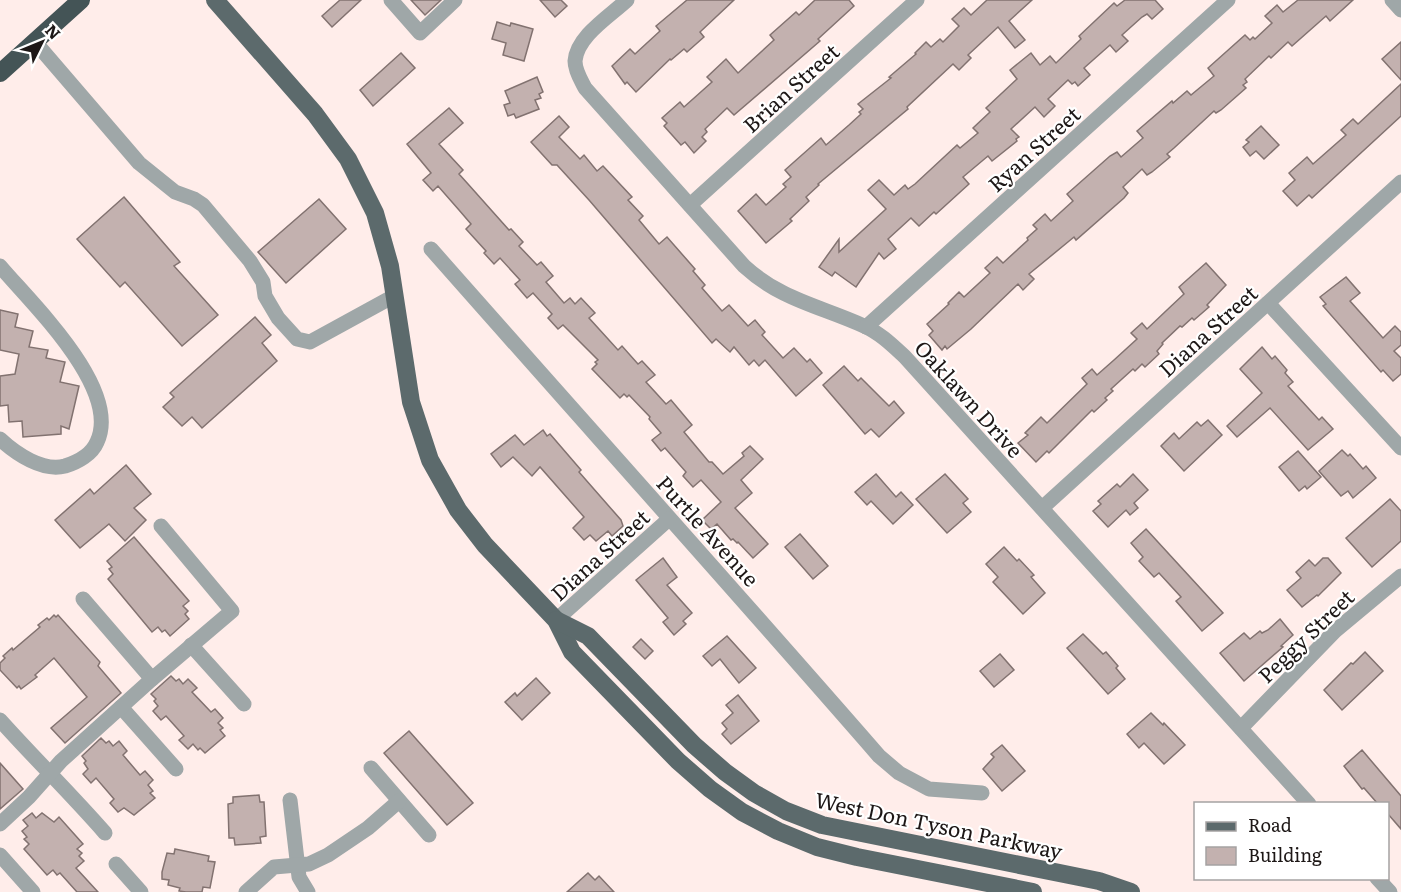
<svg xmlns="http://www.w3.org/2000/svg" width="1401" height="892" font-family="Literata,serif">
  <rect width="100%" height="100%" fill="#ffedea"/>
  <g fill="#c3b1af" stroke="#827270" stroke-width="1.5">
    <polygon points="340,0 361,0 332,27 322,16"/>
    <polygon points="411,0 441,0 425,15"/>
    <polygon points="540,0 561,0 567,6 555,17"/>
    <polygon points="687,0 734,0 700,32 704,37 687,52 684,49 671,60 670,59 636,92 627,82 625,84 612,66 630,49 635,54 660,31 656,26"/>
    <polygon points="815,0 849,0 854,6 818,39 820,41 734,115 727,108 705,129 707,132 702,137 706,141 694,153 685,142 681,145 664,126 667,123 662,118 680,102 684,107 712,82 707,77 726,59 738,73 774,40 770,35 796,12 799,15"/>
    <polygon points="987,0 1032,0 1009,21 1025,40 1015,48 998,27 968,55 971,58 959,70 953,64 907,107 908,109 818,184 819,185 806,197 809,201 790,219 792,221 766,243 738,211 756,194 766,205 786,187 783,184 791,177 785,170 821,138 826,145 849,125 861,114 859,112 863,109 858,104 891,78 889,77 916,54 915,53 926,42 931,47 940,39 943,42 959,26 952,19 964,8 971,15"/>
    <polygon points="1125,0 1155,0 1163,9 1152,19 1147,14 1142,17 1122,35 1128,41 1116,52 1110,45 1084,68 1090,75 1078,86 1075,82 1072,84 1068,80 1048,99 1055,106 1044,117 1035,107 1011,129 1019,137 1016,139 1017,141 992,161 988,156 963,177 969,184 936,214 934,212 919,226 911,218 888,239 896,249 884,259 879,253 856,287 835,272 832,276 819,267 839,239 839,252 886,209 868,190 879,180 894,195 905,185 908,189 915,184 957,145 960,148 978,133 973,128 990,112 986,108 1017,79 1010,70 1031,53 1040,65 1050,56 1056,63 1081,39 1079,36 1114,3 1117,6"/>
    <polygon points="1298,0 1353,0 1330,21 1326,16 1292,46 1288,42 1271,58 1269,56 1245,79 1247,82 1243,85 1246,88 1221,110 1216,113 1214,111 1174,148 1167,154 1170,157 1152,172 1147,175 1142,169 1123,187 1128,193 1124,198 1076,240 1074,237 1029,274 1034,279 1023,290 1018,284 971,329 947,349 945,346 942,350 929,335 933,331 927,324 949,304 948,303 959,292 964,297 990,273 985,268 997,257 1003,263 1028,240 1027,238 1037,229 1033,225 1045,214 1051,221 1073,201 1067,194 1110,156 1117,152 1121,157 1143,138 1137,131 1172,101 1173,103 1187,91 1191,95 1214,76 1208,68 1245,35 1250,40 1253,37 1255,39 1272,23 1265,16 1277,5 1283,12"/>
    <polygon points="497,22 510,26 511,23 533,29 524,61 503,55 506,43 492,39"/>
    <polygon points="1401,42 1401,80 1382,59"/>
    <polygon points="401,53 415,68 373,106 360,90"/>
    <polygon points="537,77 543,92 539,94 541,98 535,100 539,109 516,118 514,114 508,116 504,105 510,103 505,91"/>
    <polygon points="1401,84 1401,116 1312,198 1309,195 1297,206 1283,191 1295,180 1289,173 1307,157 1313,164 1346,135 1341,130 1353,119 1358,124"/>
    <polygon points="449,108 463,123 439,144 463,170 459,174 468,184 509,230 511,229 523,242 519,246 537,265 541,262 553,276 546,282 564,303 570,298 575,304 581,298 595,313 589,318 618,350 622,346 638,364 642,361 655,375 646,382 666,404 671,400 692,425 684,432 709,462 712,462 723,474 744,456 742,453 750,446 763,459 741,480 752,493 735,508 768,544 753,558 738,542 737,543 733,539 731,540 717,524 711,529 702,520 721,502 701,480 693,487 683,476 686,472 665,448 661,451 652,440 661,433 649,419 650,417 629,395 627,397 624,394 620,398 592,369 597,364 595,362 598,360 563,325 558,329 548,318 552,314 533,293 527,298 515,284 520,280 500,258 494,264 484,253 486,251 466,229 471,224 459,210 438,186 433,191 423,180 431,173 407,144"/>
    <polygon points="559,116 569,127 559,137 580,159 584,155 597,171 603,166 632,197 628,200 643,216 639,220 659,244 667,237 695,269 693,271 705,285 702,288 722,311 729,305 748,326 755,320 765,332 762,335 783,358 794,348 807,362 810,359 822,373 796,396 765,360 759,366 754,360 749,365 734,347 730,352 716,339 712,343 589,200 557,165 552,165 531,142"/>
    <polygon points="1261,126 1279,145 1264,159 1256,151 1250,156 1243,147 1249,142 1246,140"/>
    <polygon points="124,197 180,262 174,266 218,315 182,346 125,282 120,287 77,239"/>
    <polygon points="319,199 346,229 286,283 258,252"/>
    <polygon points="1206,263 1226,285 1207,305 1209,307 1194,320 1192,318 1182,327 1180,326 1162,343 1163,344 1157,351 1159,354 1145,367 1142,364 1135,371 1133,369 1111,389 1113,391 1105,398 1107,400 1094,412 1092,410 1049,453 1047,451 1036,462 1018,443 1028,435 1025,433 1041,417 1047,423 1087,384 1082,378 1092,369 1097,375 1114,360 1137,339 1131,333 1142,323 1147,329 1167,310 1184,294 1179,287"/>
    <polygon points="1346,277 1360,293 1350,301 1383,338 1395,326 1401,332 1401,345 1394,351 1401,358 1401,374 1393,381 1383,370 1381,372 1323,306 1326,304 1320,297"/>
    <polygon points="0,310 18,314 15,327 33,331 29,347 48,350 46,358 65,362 60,382 79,386 69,429 61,426 61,434 23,437 22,421 9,422 8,405 0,406 0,376 15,374 19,354 0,350"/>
    <polygon points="255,317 271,335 262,343 277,361 202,428 192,417 182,426 163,407 174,397 170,393"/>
    <polygon points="1262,347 1272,359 1275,356 1287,370 1285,373 1293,382 1288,386 1319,420 1322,417 1333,429 1308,450 1270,408 1237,437 1227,426 1262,393 1240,369"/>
    <polygon points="844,366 858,381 861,378 889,406 894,401 904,413 879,437 871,429 865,434 823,385"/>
    <polygon points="1208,420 1222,435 1184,471 1161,446 1174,433 1179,439 1197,422 1201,426"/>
    <polygon points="543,430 547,436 550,434 581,470 579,472 621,520 623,526 612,536 608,531 596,541 590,535 584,540 573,528 584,517 540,467 532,476 513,457 501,467 491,454 515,435 524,445"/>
    <polygon points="1342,450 1348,456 1350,454 1363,469 1366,466 1376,478 1353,498 1348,491 1341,496 1319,471"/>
    <polygon points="1298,451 1321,477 1307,489 1305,486 1299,491 1279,467"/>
    <polygon points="126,465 151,494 134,508 146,520 125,541 109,524 80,548 55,520 90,489 94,494"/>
    <polygon points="876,474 896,497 901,492 913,505 893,524 871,501 867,505 855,492"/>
    <polygon points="945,474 968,499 963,503 971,512 947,533 916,499"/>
    <polygon points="1133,474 1148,490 1134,503 1138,508 1130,515 1126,510 1108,527 1093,511 1101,504 1098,501 1117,484 1120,487"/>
    <polygon points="1390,499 1401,511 1401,541 1372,567 1346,538"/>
    <polygon points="1146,529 1223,613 1202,631 1176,601 1181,597 1159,573 1154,577 1139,561 1143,557 1131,543"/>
    <polygon points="800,534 828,566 813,579 785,547"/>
    <polygon points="134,537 189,601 183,606 188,611 185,614 189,619 170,636 165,630 162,632 158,627 152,632 108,579 113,574 109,569 112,567 107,561"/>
    <polygon points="1004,547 1017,561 1019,559 1034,575 1031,577 1045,593 1023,614 993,582 998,577 986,564"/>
    <polygon points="663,558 677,577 667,585 692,613 683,621 686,624 674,635 663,622 668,618 636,580"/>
    <polygon points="1323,558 1328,558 1341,573 1318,596 1317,595 1302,607 1287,590 1301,578 1296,572 1309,560 1315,566"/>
    <polygon points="54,615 56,617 58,615 100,662 98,666 121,693 65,743 51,728 87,697 54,658 35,675 37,677 21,689 19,686 17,688 0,670 0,663 5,658 3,656 12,648 13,650 40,627 38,625 47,618 49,620"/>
    <polygon points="1280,619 1293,635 1281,646 1283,647 1244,681 1220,653 1244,633 1250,639 1260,631 1262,633 1268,630"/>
    <polygon points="1083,634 1103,654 1106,652 1118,666 1116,668 1125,679 1108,694 1067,648"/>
    <polygon points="727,636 756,668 739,683 720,659 712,666 703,656"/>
    <polygon points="641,639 653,651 645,659 633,647"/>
    <polygon points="1365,652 1383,671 1342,710 1324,690 1351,663 1353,664"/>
    <polygon points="1000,654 1014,670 994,687 980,671"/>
    <polygon points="171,676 176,681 179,679 183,684 188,679 197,688 192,692 211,712 215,709 223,718 218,723 223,728 220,730 225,736 205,753 200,748 198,750 193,744 188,749 179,740 184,736 166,716 161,720 153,711 158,706 154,701 156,699 151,694"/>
    <polygon points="536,678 550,693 522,720 505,702 515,693 517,696"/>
    <polygon points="738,695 759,721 731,744 722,734 727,729 722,723 733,713 726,705"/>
    <polygon points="1151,713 1163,725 1164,723 1185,745 1164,764 1144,743 1139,748 1127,734"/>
    <polygon points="409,731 473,803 447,825 384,753"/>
    <polygon points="101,738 106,743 109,741 113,746 119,741 127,751 123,755 140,775 145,771 153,780 148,785 153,791 150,793 155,798 134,815 124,808 118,812 110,803 114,799 96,778 91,783 83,774 88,769 84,763 86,761 82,756"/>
    <polygon points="1002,745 1025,771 1002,791 983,769 994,757 991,754"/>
    <polygon points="1362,750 1401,796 1401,829 1388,814 1388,804 1378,804 1364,788 1362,789 1344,766"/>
    <polygon points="0,763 23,789 0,809"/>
    <polygon points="259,795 260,802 264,802 266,836 260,837 261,843 235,845 234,838 229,838 228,804 233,803 233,797"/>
    <polygon points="32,813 36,818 42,813 54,822 59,817 83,844 77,849 82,853 79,856 84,861 76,868 98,892 77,892 60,873 57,875 53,870 47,875 24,849 29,844 24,839 27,837 22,831 28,826 23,820"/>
    <polygon points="175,849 209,856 208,861 215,862 210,888 203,887 202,892 186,892 179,891 180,888 168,885 169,880 162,879 162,872 167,853 174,854"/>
    <polygon points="588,873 595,880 599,876 614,892 567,892"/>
  </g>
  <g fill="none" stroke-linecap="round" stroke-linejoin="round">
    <g stroke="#9fa7a8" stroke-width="15">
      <polyline points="391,0 420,33 455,0"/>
      <path d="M 627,0 C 610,16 577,36 575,61 C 575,71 581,80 585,88 L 744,266 C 781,300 820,306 864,326 C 880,333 893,346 905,357 L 1309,804"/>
      <polyline points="1392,0 1401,10"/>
      <polyline points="35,42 139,163 175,192 194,199 203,205 250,261 263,282 265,296 278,318 297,339 310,342 394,296"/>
      <polyline points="690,205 917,0"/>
      <path d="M 431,249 C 580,418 731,586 879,756 L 899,773 L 929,789 L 982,793"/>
      <path d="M 0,266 C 32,304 122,389 97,442 C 92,454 78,462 65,466 C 43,472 16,454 0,439"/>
      <polyline points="1268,303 1401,448"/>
      <polyline points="866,327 1228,0"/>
      <polyline points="1042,508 1401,182"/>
      <polyline points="83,599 152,679"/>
      <polyline points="556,620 669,519"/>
      <polyline points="191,645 244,704"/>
      <polyline points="121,707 176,769"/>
      <path d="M 0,720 C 34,758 71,794 105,833"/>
      <polyline points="1241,728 1335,631 1401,576"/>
      <polyline points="371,768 429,835"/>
      <polyline points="290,800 299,877 308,892"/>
      <polyline points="0,824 29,797 61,761 152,679 232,611 161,526"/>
      <polyline points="0,855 33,892"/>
      <polyline points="116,864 141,892"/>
      <polyline points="1377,878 1390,892"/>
      <polyline points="246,892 274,867 309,864 328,855 368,828 399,801"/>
    </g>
    <g stroke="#5c6a6c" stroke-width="18">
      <polyline points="215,0 315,114 348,159 375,213 390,266 411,402 430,460 458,510 485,545 556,620 572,652 678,761 710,789 742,812 778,831 817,847 857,857 1033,892"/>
      <polyline points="556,620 588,636 694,745 725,772 754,793 786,811 822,825 1099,881 1131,892"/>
    </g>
    <polyline stroke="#445456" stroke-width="18" points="0,73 81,0"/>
  </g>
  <g text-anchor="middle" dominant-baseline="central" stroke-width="4.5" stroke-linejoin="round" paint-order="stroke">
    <g font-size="21" fill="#1d1716" stroke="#fff">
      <text transform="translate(790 87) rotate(-42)">Brian Street</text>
      <text transform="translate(1033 148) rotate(-42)">Ryan Street</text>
      <text transform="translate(1207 330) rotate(-42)">Diana Street</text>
      <text transform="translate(970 398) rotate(48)">Oaklawn Drive</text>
      <text transform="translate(709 530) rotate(48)">Purtle Avenue</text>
      <text transform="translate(599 554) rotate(-42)">Diana Street</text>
      <text transform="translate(1305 635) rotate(-44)">Peggy Street</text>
      <text transform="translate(939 824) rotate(12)">West Don Tyson Parkway</text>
    </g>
  </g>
  <rect x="1194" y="802" width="195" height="78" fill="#ffffff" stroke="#a5a2a2" stroke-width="1.5"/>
  <rect x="1206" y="822" width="30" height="9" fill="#5c6a6c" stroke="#a5a2a2" stroke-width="1.5"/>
  <text x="1248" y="832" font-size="18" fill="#1d1716">Road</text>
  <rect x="1206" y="847" width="30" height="18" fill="#c3b1af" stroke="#a5a2a2" stroke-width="1.5"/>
  <text x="1248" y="862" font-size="18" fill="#1d1716">Building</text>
  <g transform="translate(42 42) rotate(47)" stroke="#ffffff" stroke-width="4.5" paint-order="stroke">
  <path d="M0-4.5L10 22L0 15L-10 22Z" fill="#1d1716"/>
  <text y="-9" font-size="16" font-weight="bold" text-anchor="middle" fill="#1d1716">N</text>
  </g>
</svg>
